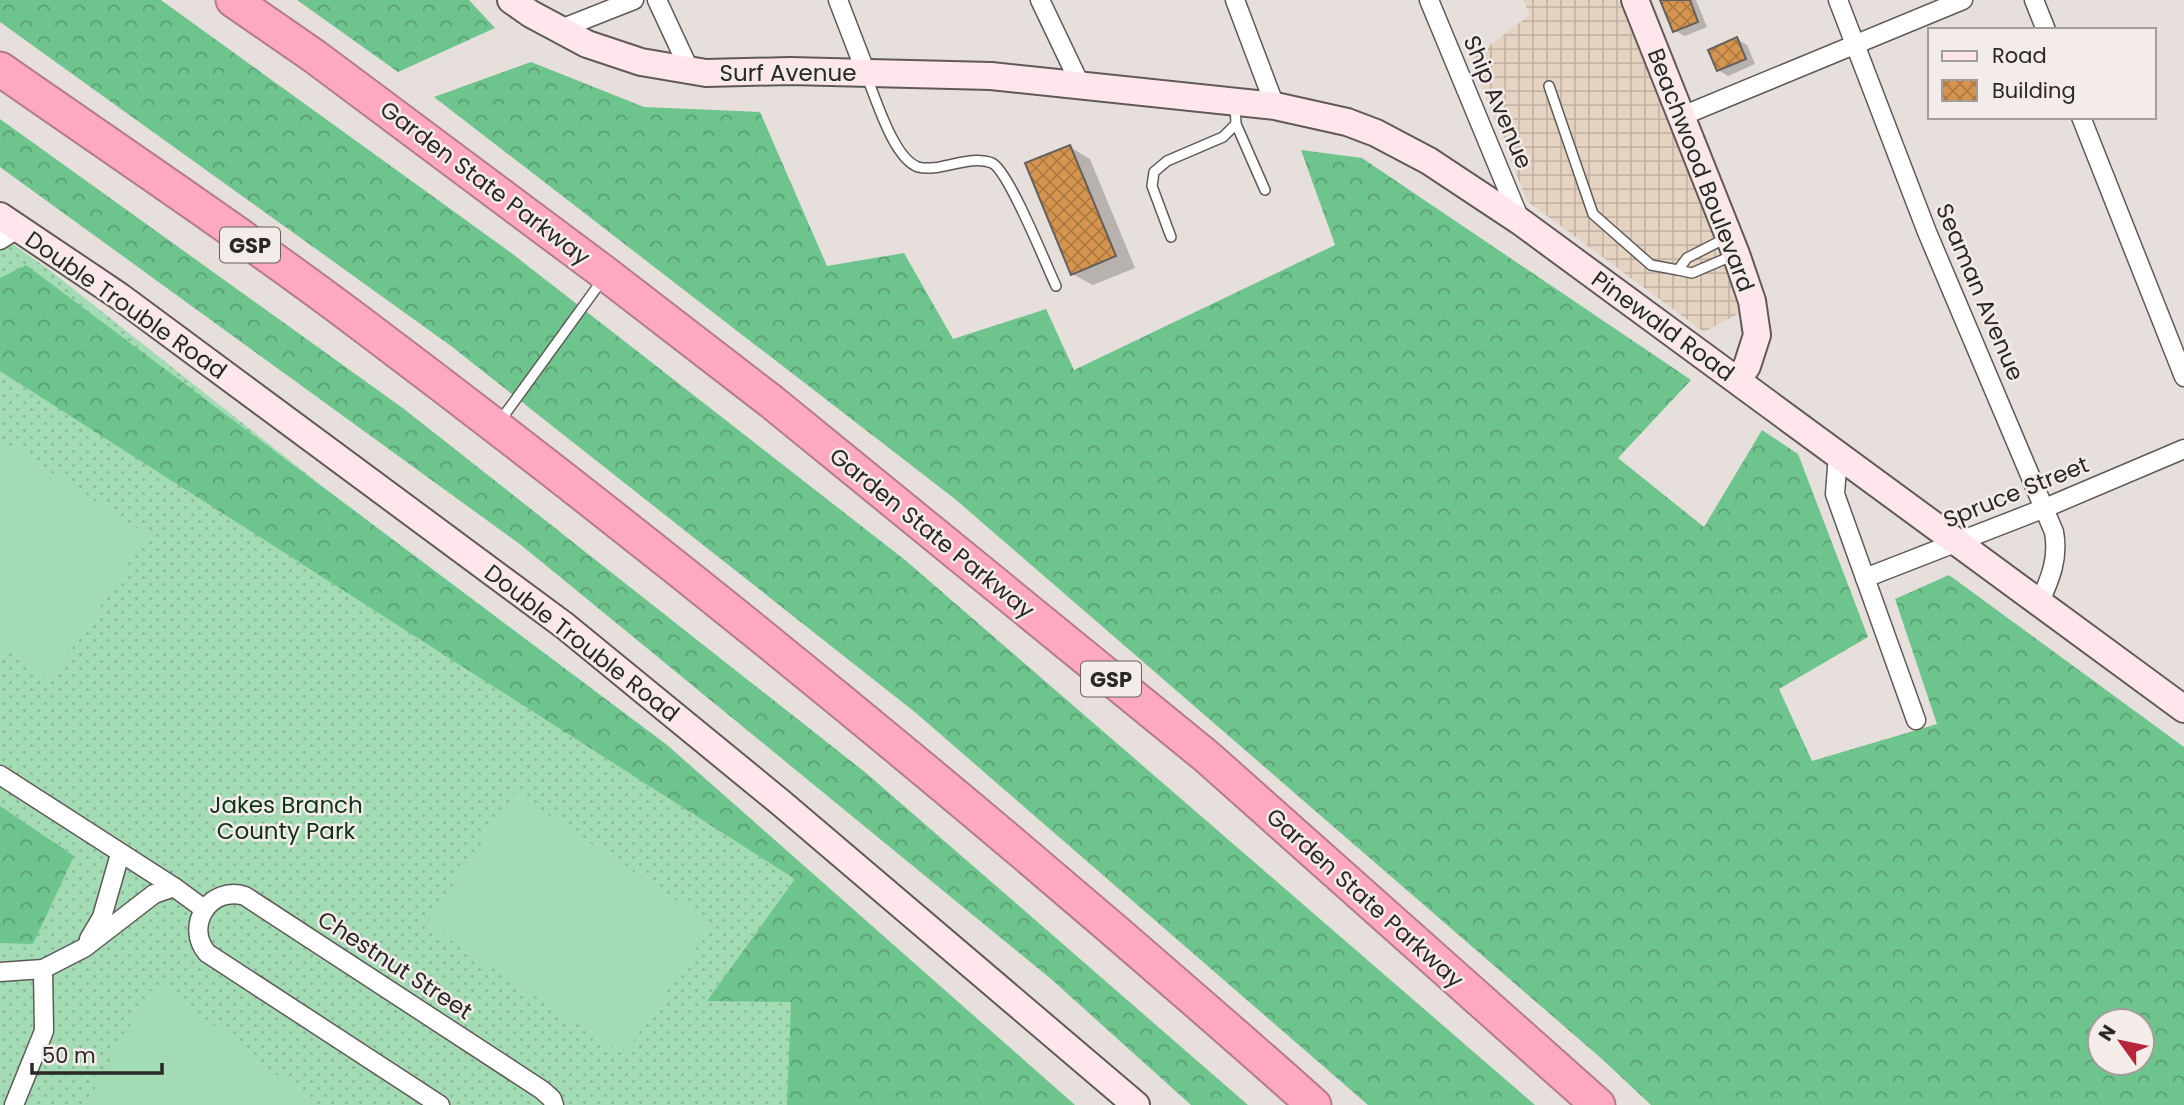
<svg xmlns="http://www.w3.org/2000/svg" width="2184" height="1105" font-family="Poppins,sans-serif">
  <defs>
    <pattern id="industrial-grid" width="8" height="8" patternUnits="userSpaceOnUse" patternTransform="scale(1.75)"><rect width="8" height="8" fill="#e5d3c2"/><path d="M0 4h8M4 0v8" fill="none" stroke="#c5b5a7"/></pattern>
    <pattern id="grass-dots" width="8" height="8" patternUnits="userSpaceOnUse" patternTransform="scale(1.75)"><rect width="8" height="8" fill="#a2dbb4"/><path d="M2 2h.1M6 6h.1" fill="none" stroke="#8cbc9b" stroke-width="1.8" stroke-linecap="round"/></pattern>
    <pattern id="forest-crowns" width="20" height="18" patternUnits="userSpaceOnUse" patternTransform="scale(1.75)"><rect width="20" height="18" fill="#6dc48d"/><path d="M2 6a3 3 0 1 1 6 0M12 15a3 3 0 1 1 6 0" fill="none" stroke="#5a9f73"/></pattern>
    <pattern id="building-cross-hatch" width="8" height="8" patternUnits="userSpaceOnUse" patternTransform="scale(1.75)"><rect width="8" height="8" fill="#d6954f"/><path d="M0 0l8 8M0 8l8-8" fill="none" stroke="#ae7a41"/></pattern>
  </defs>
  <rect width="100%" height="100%" fill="#e6dfdb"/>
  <polygon fill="url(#industrial-grid)" points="1523,0 1618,0 1745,310 1704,332 1527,201 1471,59 1530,15"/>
  <polygon fill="url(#grass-dots)" points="0,235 52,272 322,486 667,745 1074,1105 0,1105"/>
  <g fill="url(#forest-crowns)" fill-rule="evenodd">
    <polygon points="0,0 161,0 172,8 510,252 905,560 1535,1105 1368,1105 916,713 451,346 0,22"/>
    <polygon points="297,0 469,0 495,28 398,72"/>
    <path d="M 531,62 L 644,107 L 760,112 L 827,266 L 904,253 L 953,339 L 1046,309 L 1074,370 L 1335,245 L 1301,150 L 1362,158 L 1691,380 L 1618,458 L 1704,527 L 1762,430 L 1798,454 L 1868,637 L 1779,689 L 1812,761 L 1937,724 L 1895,599 L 1949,575 L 2184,747 L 2184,1105 L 1651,1105 L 1602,1059 L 955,499 L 434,97 ZM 2100,1021 L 2142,1021 L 2142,1063 L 2100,1063 Z"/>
    <polygon points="0,119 404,409 866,773 1248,1105 1191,1105 1051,979 521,545 0,167"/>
    <polygon points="26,265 667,745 1075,1105 787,1105 791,1002 707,1001 795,879 0,371 0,278"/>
    <polygon points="0,806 74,856 33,944 0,943"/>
  </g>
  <g fill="#a2dbb4">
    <polygon points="0,439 147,535 51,680 0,646"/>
    <polygon points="515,793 712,924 624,1055 427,924"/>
    <polygon points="165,988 316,1105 86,1105 149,991"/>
  </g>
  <g fill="#0003">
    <polygon points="1662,0 1696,0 1707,27 1685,36 1675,31"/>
    <polygon points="1737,39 1747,45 1755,64 1728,76 1718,70"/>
    <polygon points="1070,147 1090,159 1135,268 1093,285 1072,274"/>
  </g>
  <g fill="url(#building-cross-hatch)" stroke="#65605b" stroke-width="2">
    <polygon points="1660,0 1690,0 1698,22 1673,32"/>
    <polygon points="1737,37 1746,59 1717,71 1708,50"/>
    <polygon points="1070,145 1116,256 1071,275 1025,163"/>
  </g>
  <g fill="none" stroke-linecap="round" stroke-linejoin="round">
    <defs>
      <g id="lane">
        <path d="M 866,75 C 876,98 893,158 918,167 C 925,169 937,168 944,166 C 959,163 977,157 992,163 C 1009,171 1046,265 1056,286"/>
        <polyline points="1549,86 1593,214 1651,265 1678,270"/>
        <polyline points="1236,124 1265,190"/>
        <polyline points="1171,237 1152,186 1154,172 1167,161 1223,137 1236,124 1235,104"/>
        <polyline points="1726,238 1687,258 1678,270 1692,273 1734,255"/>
        <polyline points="500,421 603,279"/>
      </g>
      <g id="street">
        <polyline points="657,0 690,71"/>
        <polyline points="838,0 866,73"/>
        <polyline points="1040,0 1081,86"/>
        <polyline points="1235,0 1275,106"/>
        <polyline points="1429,0 1521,222"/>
        <path d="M 1838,0 L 1927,232 L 2054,532 C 2059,559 2050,579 2039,604"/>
        <polyline points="2034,0 2046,30"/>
        <polyline points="558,30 634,0"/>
        <polyline points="1682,116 1963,0"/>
        <polyline points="2081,117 2184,377"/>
        <polyline points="0,240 19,228"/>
        <polyline points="1838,454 1835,494 1916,720"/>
        <polyline points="1865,578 2045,508 2184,449"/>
        <polyline points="0,775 174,887 204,909"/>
        <polyline points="89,939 102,917 120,854"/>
        <polyline points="0,972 43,969 84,948 154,894 174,887"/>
        <polyline points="14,1105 44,1031 43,969"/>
        <path d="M 440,1105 L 207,953 C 184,926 210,885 245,896 L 542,1090 L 552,1099 L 554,1105"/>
      </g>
      <g id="secondary">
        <polyline points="511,0 531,14 587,44 641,62 706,73 790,71 991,76 1275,106 1347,122 1376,133 1429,161 1521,222 2184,709"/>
        <polyline points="1635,0 1736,254 1752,301 1757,335 1747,366 1738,380"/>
        <polyline points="0,216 119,296 565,626 780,802 1136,1105"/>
      </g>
      <g id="highway">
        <polyline points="233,0 314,56 606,274 772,402 1206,756 1598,1105"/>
        <path d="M 0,69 C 122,154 246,237 364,326 C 692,573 1008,833 1314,1105"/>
      </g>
    </defs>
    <use href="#lane" stroke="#605a57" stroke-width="12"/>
    <use href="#street" stroke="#605a57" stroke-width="21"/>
    <use href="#secondary" stroke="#605a57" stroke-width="30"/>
    <use href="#highway" stroke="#b47b8b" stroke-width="37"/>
    <use href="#lane" stroke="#fff" stroke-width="9"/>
    <use href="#street" stroke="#fff" stroke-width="18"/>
    <use href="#secondary" stroke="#ffe5ec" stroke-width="26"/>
    <use href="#highway" stroke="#fea8c1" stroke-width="33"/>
  </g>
  <g text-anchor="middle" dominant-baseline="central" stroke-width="5" stroke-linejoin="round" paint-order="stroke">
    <g fill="#f4ece8" stroke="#676260" stroke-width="2">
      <rect x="220" y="227.5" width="60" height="35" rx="5"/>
      <rect x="1081" y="661.5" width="60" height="35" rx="5"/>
    </g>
    <g font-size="21" font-weight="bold" fill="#2a2726">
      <text x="250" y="245">GSP</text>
      <text x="1111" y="679">GSP</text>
    </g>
    <g font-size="23" fill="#2a2726" stroke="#f4ece8">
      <text x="788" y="73">Surf Avenue</text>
      <text transform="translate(1498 102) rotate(67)">Ship Avenue</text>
      <text transform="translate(1701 170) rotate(69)">Beachwood Boulevard</text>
      <text transform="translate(485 183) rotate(37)">Garden State Parkway</text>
      <text transform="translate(1980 292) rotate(67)">Seaman Avenue</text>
      <text transform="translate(126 305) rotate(35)">Double Trouble Road</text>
      <text transform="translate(1663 326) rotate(36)">Pinewald Road</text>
      <text transform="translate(2016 492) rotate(-22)">Spruce Street</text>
      <text transform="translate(932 533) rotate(39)">Garden State Parkway</text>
      <text transform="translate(582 643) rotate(38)">Double Trouble Road</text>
      <text transform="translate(1365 898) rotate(42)">Garden State Parkway</text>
      <text transform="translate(395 965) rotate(33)">Chestnut Street</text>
    </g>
    <g font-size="23" fill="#0d331d" stroke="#f4ece8">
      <text x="286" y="805">Jakes Branch<tspan x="286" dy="26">County Park</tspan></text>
    </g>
  </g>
  <rect x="1928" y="28" width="228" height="91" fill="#f4ece8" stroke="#a39d9a" stroke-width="2"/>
  <rect x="1942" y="51" width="35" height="10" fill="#ffe5ec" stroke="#a39d9a" stroke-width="2"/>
  <text x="1992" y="63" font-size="21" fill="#2a2726">Road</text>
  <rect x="1942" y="80" width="35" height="21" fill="url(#building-cross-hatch)" stroke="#a39d9a" stroke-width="2"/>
  <text x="1992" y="98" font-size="21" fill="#2a2726">Building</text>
  <g transform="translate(2121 1042) rotate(303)"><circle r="33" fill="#f4ece8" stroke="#a39d9a" stroke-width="2"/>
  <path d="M0-5L12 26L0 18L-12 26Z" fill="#b6253a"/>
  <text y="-10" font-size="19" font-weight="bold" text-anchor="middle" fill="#2a2726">N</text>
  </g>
  <path d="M32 1063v10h130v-10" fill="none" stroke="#2a2726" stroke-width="3.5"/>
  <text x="42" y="1063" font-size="21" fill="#2a2726" stroke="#f4ece8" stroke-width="5" paint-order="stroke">50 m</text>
</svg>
